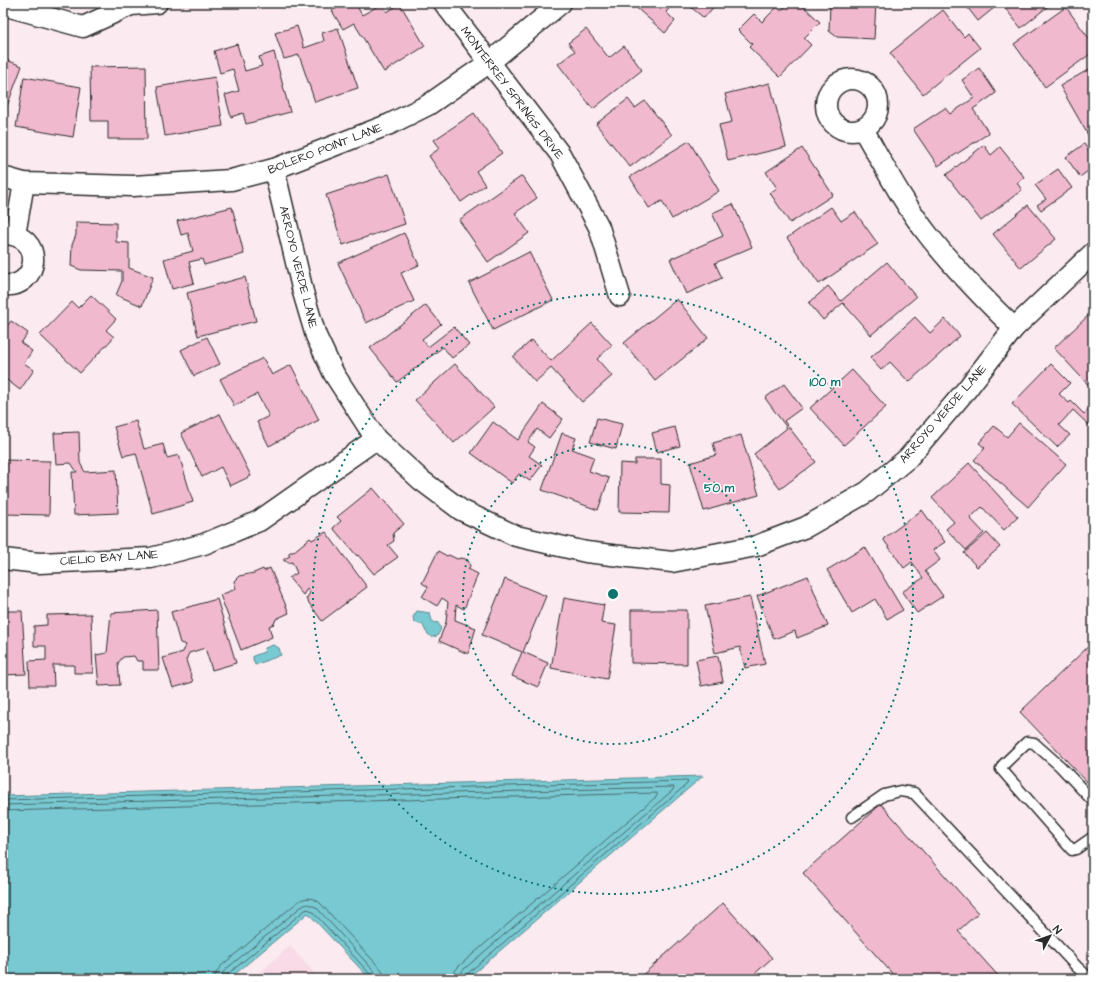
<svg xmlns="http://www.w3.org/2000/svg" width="1096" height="982" font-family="'Architects Daughter',sans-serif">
  <rect width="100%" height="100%" fill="#fbeaf0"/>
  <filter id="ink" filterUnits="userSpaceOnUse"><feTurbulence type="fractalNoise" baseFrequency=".025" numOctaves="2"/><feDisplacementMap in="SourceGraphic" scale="8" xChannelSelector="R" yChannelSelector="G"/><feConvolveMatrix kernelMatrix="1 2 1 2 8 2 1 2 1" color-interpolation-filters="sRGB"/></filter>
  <g filter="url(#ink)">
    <polygon fill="#f8dbe6" points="290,946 320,979 253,979"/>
    <g fill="#78c9d2" stroke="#598a8f">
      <path d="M 417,611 L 430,613 L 432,621 L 436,623 L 437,622 C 442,627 441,631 437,636 L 431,637 L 426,632 L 423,625 L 414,622 L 413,617 Z"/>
      <polygon points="273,645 279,648 281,655 255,665 253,659 253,656 264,652 265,648"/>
      <polygon points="703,776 467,979 370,979 308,913 229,979 3,979 3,796"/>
    </g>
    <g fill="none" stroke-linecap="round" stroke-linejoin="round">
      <g stroke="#4a6a6e" stroke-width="1">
        <polyline points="3,800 688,781 687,784 467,974 465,979"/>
        <polyline points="3,805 674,787 673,790 463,970 461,974 460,979"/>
        <polyline points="3,811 657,793 657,796 459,966 455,971 454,979"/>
        <path d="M 215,979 L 216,973 L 221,966 L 299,901 C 306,897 313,897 320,903 L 380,968 L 383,973 L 383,979"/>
        <polyline points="221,979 222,974 225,970 302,906 308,904 316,907 375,972 377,979"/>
        <polyline points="226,979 228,974 305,910 308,909 312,911 371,975 372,979"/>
      </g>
    </g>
    <g fill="#f1b9ce" stroke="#2b2b2b">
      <polygon points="345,3 355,3 362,15 382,4 387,12 400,4 425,46 384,72 354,23 343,29 332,11"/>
      <polygon points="631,3 674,3 666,12 675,21 665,33"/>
      <polygon points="686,3 717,3 704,18"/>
      <polygon points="788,3 800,3 820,22 804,38 811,45 780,77 749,47 752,44 738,30 754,14 762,22 777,7 781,11"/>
      <polygon points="830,3 876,3 874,39 837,37 829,31"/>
      <polygon points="964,3 1000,3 978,21"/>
      <polygon points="1001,3 1052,3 1021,28"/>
      <polygon points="1066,7 1093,44 1093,52 1045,87 1014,44"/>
      <polygon points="943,10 964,37 968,33 980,48 923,94 890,53"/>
      <polygon points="297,26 304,48 324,41 322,33 338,28 358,88 315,102 299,55 284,59 275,33"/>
      <polygon points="586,29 609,58 624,46 642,70 593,109 558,64 575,51 568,43"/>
      <polygon points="237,44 245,71 262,66 259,57 274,52 290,112 246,124 243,113 231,117 225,95 239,91 233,69 220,73 214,51"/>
      <polygon points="4,59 22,66 3,117 3,62"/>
      <polygon points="146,66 147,139 108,139 108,121 91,121 90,67"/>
      <polygon points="1093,67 1093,132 1088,135 1060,86"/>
      <polygon points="979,68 996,93 973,109 989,133 938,166 913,129 945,108 950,114 974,98 962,80"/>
      <polygon points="24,77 81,87 73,137 16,127"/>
      <polygon points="215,77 223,126 165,136 157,87"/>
      <polygon points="770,83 786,147 728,161 719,125 732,122 725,94"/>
      <polygon points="628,99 635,108 645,101 672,135 630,167 596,124"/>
      <polygon points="474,113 502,153 476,171 485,185 461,202 429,156 440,148 434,140"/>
      <polygon points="689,141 719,191 672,219 662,201 649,208 630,177"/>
      <polygon points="1084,144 1093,156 1093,167 1080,177 1066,157"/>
      <polygon points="984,145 991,155 1000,147 1024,177 1017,183 1022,190 981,221 946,175"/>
      <polygon points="802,148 833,195 790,223 770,193 777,188 766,172"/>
      <polygon points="1058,169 1072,188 1041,210 1037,205 1046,199 1035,185"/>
      <polygon points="389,174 405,224 343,245 326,195"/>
      <polygon points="522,176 537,198 515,213 529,233 488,262 459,220"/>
      <polygon points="733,204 752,247 715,263 722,278 686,294 670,259 723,236 712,213"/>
      <polygon points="1028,205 1056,239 1021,268 993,234"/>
      <polygon points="232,207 244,254 204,265 202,259 189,262 194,283 172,289 164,259 193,251 188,233 181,235 177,221"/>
      <polygon points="831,207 841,221 855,212 878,244 819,284 787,238"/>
      <polygon points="76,222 116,223 116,242 129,243 129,268 153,277 142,306 116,295 122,281 122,271 81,270 71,266 72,245 76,235"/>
      <polygon points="404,233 419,265 401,273 414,301 366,323 338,263"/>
      <polygon points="529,252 553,300 493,330 469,283"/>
      <polygon points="887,262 916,297 871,335 843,303 823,320 809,303 828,286 841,301"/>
      <polygon points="245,277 256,321 198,336 187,293"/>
      <polygon points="91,295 116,319 106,330 114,337 80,373 40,335 72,302 78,308"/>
      <polygon points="677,299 708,338 655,381 624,343"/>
      <polygon points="426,305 441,324 422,339 428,347 454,327 469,345 452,358 443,347 397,382 370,348"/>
      <polygon points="1092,312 1093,313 1093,390 1054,348"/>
      <polygon points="915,317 930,333 945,319 960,336 909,382 890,362 881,370 870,358"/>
      <polygon points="11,321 28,333 21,343 32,351 24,363 34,370 20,390 3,377 3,331"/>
      <polygon points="592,323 612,345 597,359 612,376 582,402 551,368 535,382 513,357 532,340 551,361"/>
      <polygon points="207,337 220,364 194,376 181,350"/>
      <polygon points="263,358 272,375 291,365 319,420 269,446 257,422 269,416 257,394 234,406 220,379"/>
      <polygon points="455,364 494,407 454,443 415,400"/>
      <polygon points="1051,364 1070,383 1059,394 1069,403 1071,401 1084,414 1093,404 1093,429 1073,410 1059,425 1070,435 1057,447 1012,404"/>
      <polygon points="852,370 886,407 844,445 810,408"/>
      <polygon points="784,384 802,408 784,421 816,462 780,489 754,454 787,428 765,398"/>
      <polygon points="543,404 563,419 549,438 537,429 528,442 535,447 529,456 542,465 530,481 519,474 512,483 471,453 493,422 518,440"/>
      <polygon points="220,414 251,476 230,486 221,467 202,477 181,433"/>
      <polygon points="597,418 622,424 616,449 590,442"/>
      <polygon points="136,421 144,449 163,444 167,458 179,455 193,502 153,514 136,453 123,456 114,427"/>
      <polygon points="1019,423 1066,464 1028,507 974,460 985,448 979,443 994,426 1007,437"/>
      <polygon points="675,427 680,446 657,452 652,433"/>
      <polygon points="79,432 80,463 85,472 116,470 118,513 74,515 72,472 77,472 71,463 56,464 54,433"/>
      <polygon points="562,433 576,438 572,449 594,457 589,471 609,478 598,510 542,490"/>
      <polygon points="741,435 759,495 704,511 690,463 716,455 713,443"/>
      <polygon points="635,459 661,459 661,484 670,485 669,513 619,512 620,463 635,464"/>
      <polygon points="3,460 50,461 49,515 3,514"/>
      <polygon points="969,463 1018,517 1004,530 982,507 970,518 984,533 966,550 946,529 954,522 932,498"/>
      <polygon points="373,488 404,524 393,533 394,541 388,545 398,557 374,574 358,555 357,556 333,528 341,521 337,517"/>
      <polygon points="922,510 945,542 933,550 940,560 925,571 943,596 917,613 902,592 923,578 912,562 904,568 883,539"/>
      <polygon points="326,532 367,587 322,621 306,599 310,593 307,589 303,595 289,578 297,573 292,562 288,563 287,561 284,561 284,559 290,556 288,554 290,552 293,552 310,538 312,540"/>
      <polygon points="987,533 1000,547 977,567 964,553"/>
      <polygon points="865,547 903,610 887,619 875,599 852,613 827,570"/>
      <polygon points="438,551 447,556 449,555 457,559 462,558 468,560 470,566 468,569 478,574 464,609 456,605 455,620 476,628 468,654 439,641 446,622 448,602 442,598 437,606 422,597 428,587 422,583"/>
      <polygon points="270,568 289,613 276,619 274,624 269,626 272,637 241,650 220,595 236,589 234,581 239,576 254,573 263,569 264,571"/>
      <polygon points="808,576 828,626 797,638 795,631 774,639 757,596"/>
      <polygon points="505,579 546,596 523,652 548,663 538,687 512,676 522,652 482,635"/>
      <polygon points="750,597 765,664 745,668 740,647 715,653 705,606"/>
      <polygon points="564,598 604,605 601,623 616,625 607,679 551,668"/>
      <polygon points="217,599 236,663 212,670 205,648 189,653 186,660 193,682 173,688 163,658 183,652 186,645 180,643 171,612"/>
      <polygon points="157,610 159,670 143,670 143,661 137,661 134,656 123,657 118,663 120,685 99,686 96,655 107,653 111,613"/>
      <polygon points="631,610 687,610 687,664 631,663"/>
      <polygon points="3,611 22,611 26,674 3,675"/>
      <polygon points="91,614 93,673 74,673 74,665 53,665 54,686 30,686 29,661 46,660 46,646 34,646 34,626 47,625 47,615"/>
      <polygon points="1093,642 1093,788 1020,712"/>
      <polygon points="718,656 723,682 701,686 696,660"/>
      <polygon points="881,804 978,913 958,931 1001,979 897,979 803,873"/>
      <polygon points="723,903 772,958 749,979 638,979"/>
    </g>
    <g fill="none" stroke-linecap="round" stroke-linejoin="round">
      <defs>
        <g id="service">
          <polyline points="1093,801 1060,766 1034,743 1027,742 1003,765 1001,769 1072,850 1076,849 1093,837"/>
          <polyline points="852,817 884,795 900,791 914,793 1077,967 1090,979"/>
        </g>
        <g id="minor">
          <polyline points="444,3 560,154 599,227 620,296"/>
          <polyline points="3,5 83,27 131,5 157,3"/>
          <circle cx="852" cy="105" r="26"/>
          <path d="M 863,129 C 884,166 903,203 929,236 C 955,269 984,299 1014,328"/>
          <polyline points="274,169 303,292 316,336 334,374 376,439 421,480 461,510 516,536 586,552 672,562 756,546 806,527 867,492 908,458 967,389 1014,328 1093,253"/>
          <polyline points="3,177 24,183 133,186 231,180 274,169 390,124 428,105 490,62 561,3"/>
          <path d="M 3,234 C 47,234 39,290 3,285"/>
          <polyline points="15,235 24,183"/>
          <polyline points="3,559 39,563 151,558 204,544 259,521 376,439"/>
        </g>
      </defs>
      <use href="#service" stroke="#2b2b2b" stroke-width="13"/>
      <use href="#minor" stroke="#2b2b2b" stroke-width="23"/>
      <use href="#service" stroke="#fff" stroke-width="10"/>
      <use href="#minor" stroke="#fff" stroke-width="20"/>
    </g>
  </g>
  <g fill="none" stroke="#0f766e" stroke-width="2" stroke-dasharray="2 4">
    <circle cx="613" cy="594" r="150"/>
    <circle cx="613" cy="594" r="300"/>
  </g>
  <g text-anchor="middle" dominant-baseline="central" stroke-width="3" stroke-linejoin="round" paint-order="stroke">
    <g font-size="12" fill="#2b2b2b" stroke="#fff">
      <text transform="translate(512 93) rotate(53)">MONTERREY SPRINGS DRIVE</text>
      <text transform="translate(325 149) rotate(-21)">BOLERO POINT LANE</text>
      <text transform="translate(298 267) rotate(76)">ARROYO VERDE LANE</text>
      <text transform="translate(943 414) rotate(-49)">ARROYO VERDE LANE</text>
      <text transform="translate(109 558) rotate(-4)">CIELIO BAY LANE</text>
    </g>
  </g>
  <circle cx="613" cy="594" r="6" fill="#0f766e" stroke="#fff" stroke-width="2"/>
  <g font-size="12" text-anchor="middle" font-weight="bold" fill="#0f766e" stroke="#fff" stroke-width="3" stroke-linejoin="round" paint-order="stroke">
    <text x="825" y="386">100 m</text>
    <text x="719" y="492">50 m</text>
  </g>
  <rect width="1096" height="982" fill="none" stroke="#fff" stroke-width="16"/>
  <rect x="8" y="8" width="1080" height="966" fill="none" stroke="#2b2b2b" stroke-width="1.5" filter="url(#ink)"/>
  <g transform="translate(1050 936) rotate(49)" stroke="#ffffff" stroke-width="3" paint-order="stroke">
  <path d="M0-3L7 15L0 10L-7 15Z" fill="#2b2b2b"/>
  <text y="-6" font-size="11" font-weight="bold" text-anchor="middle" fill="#2b2b2b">N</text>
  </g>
</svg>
